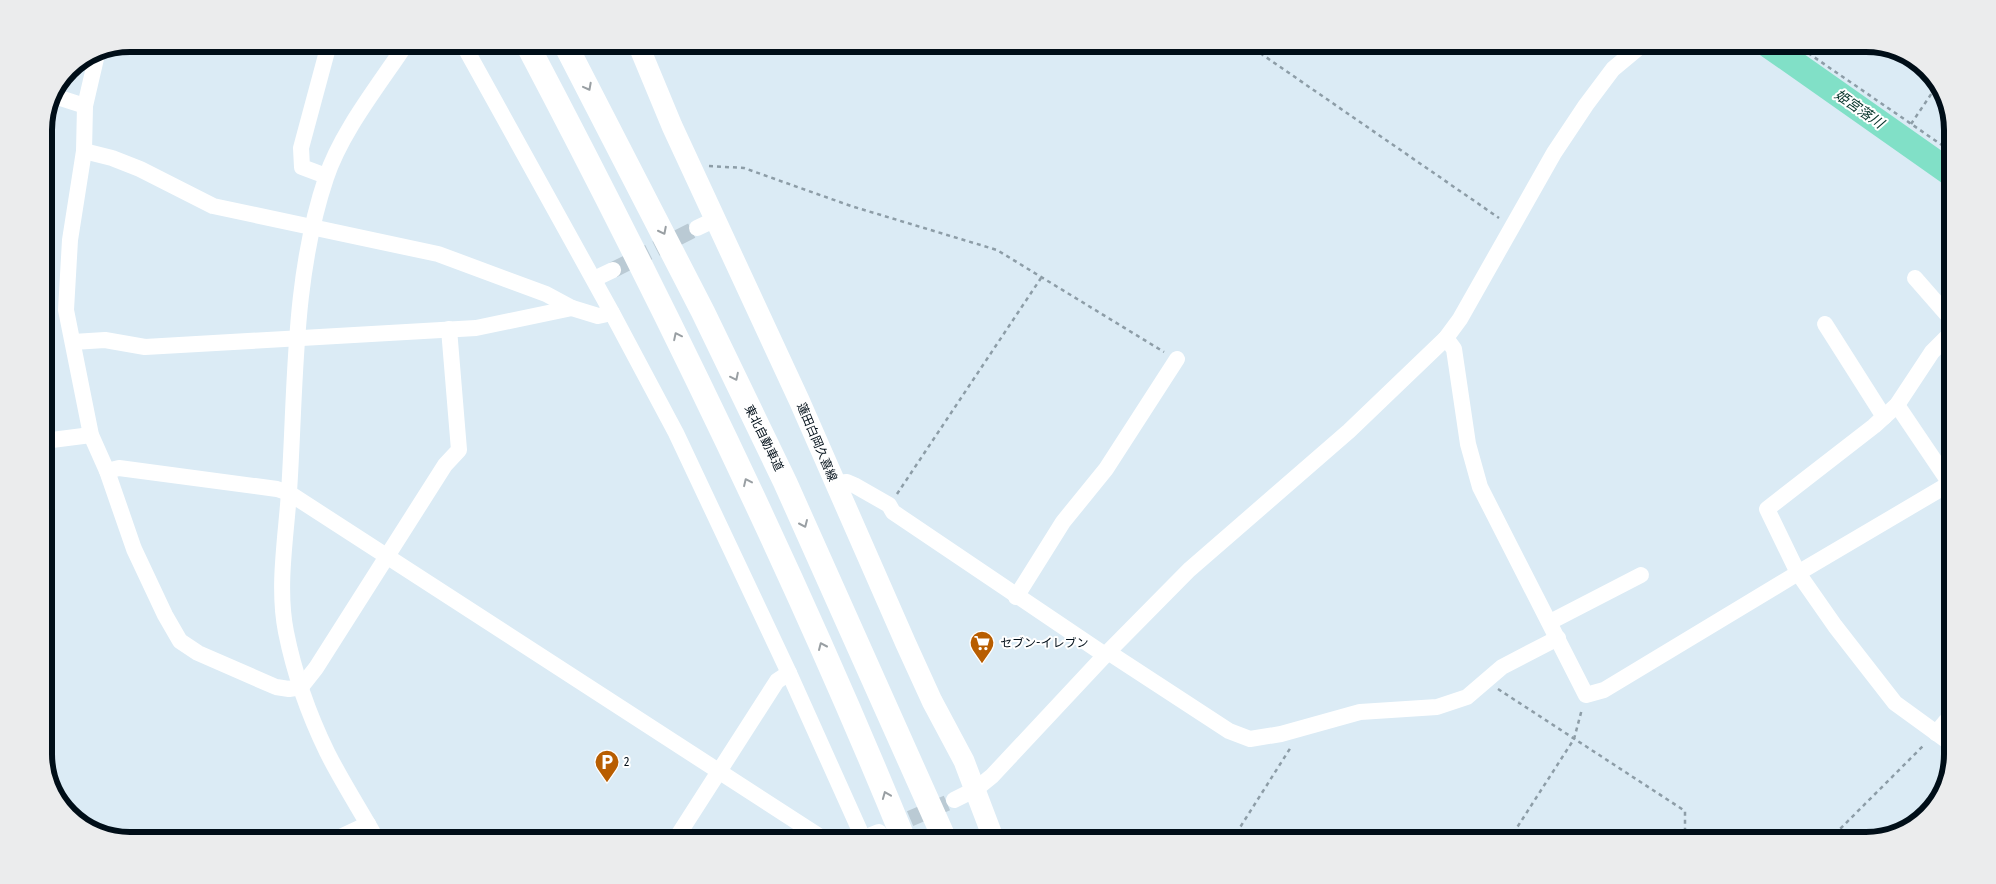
<svg xmlns="http://www.w3.org/2000/svg" width="1996" height="884" font-family="'Fira Sans Condensed','Noto Sans JP',sans-serif">
  <rect width="100%" height="100%" fill="#dbebf5"/>
  <g fill="none" stroke-linecap="round" stroke-linejoin="round">
    <polyline stroke="#81e0c7" stroke-width="26" points="1767,44 1952,174"/>
    <g stroke="#bacad4" stroke-width="16" stroke-dasharray="16 8" stroke-linecap="butt">
      <polyline points="613,270 697,228"/>
      <polyline points="888,828 954,800"/>
    </g>
    <g stroke="#8d9da7" stroke-width="2.5" stroke-dasharray="4 4" stroke-linecap="butt">
      <polyline points="1247,44 1499,218"/>
      <polyline points="1795,44 1952,152"/>
      <polyline points="1911,124 1938,84"/>
      <polyline points="709,166 744,168 851,206 997,250 1164,352"/>
      <polyline points="897,494 1041,278"/>
      <polyline points="1498,689 1685,811 1685,840"/>
      <polyline points="1232,840 1291,747"/>
      <polyline points="1509,840 1574,739 1582,709"/>
      <polyline points="1829,840 1925,744"/>
    </g>
    <g stroke="#fff" stroke-width="16">
      <polyline points="463,44 612,313 676,433 789,673 864,840"/>
      <polyline points="98,50 85,106 84,151 70,240 66,310 91,435 107,471 134,549 165,615 180,641 198,653 276,687 289,689 301,687 316,668 445,465 459,450 449,329"/>
      <polyline points="57,97 85,106"/>
      <polyline points="84,151 112,158 140,169 213,206 438,254 546,294 572,308 598,316 612,313"/>
      <polyline points="326,176 302,167 301,148 329,44"/>
      <polyline points="697,228 716,219"/>
      <polyline points="1915,278 1950,318"/>
      <polyline points="594,279 613,270"/>
      <polyline points="1825,324 1884,417"/>
      <polyline points="1446,338 1454,349 1468,444 1480,487 1586,695 1604,690 1798,573 1835,626 1895,703 1946,740"/>
      <polyline points="73,342 105,340 145,347 476,328 572,308"/>
      <polyline points="1897,405 1949,482"/>
      <polyline points="44,441 91,435"/>
      <polyline points="107,471 119,468 277,489 289,493 825,840"/>
      <polyline points="836,483 847,482 854,485 889,505 893,512 1105,655"/>
      <polyline points="1949,484 1798,573 1767,509 1874,426 1897,405 1932,352 1950,334"/>
      <polyline points="1016,597 1063,522 1106,469 1177,359"/>
      <polyline points="1550,622 1641,575"/>
      <polyline points="1108,652 1229,731 1250,739 1281,734 1360,712 1437,707 1467,697 1502,667 1558,638"/>
      <polyline points="1936,733 1946,721"/>
      <polyline points="954,800 976,789 992,776 1108,652 1189,570 1349,431 1446,338 1460,319 1554,153 1586,105 1613,69 1643,44"/>
      <polyline points="864,838 879,832"/>
      <polyline points="334,840 368,824"/>
      <path d="M 377,840 C 361,811 342,782 327,752 C 309,715 294,672 286,632 C 277,587 286,538 289,492 C 296,388 292,279 326,178 C 341,132 379,85 406,44"/>
      <polyline points="675,840 777,681 789,673"/>
    </g>
    <polyline stroke="#fff" stroke-width="21" points="638,44 672,126 799,400 906,644 932,701 964,761 994,840"/>
    <g stroke="#fff" stroke-width="24">
      <path d="M 527,44 C 664,304 793,568 904,840"/>
      <polyline points="565,44 703,312 785,482 945,840"/>
    </g>
  </g>
  <defs><path id="oneway-chevron" d="M-2-3.5L2.5 0L-2 3.5" fill="none" stroke-width="1.6" stroke-linecap="round" stroke-linejoin="round" transform="scale(1.25)"/></defs>
  <g stroke="#999fa3">
    <use href="#oneway-chevron" transform="translate(588 87) rotate(62)"/>
    <use href="#oneway-chevron" transform="translate(663 231) rotate(63)"/>
    <use href="#oneway-chevron" transform="translate(677 336) rotate(-116)"/>
    <use href="#oneway-chevron" transform="translate(735 377) rotate(64)"/>
    <use href="#oneway-chevron" transform="translate(747 482) rotate(-115)"/>
    <use href="#oneway-chevron" transform="translate(804 524) rotate(66)"/>
    <use href="#oneway-chevron" transform="translate(822 646) rotate(-114)"/>
    <use href="#oneway-chevron" transform="translate(886 795) rotate(-112)"/>
  </g>
  <defs>
    <symbol id="supermarket-pin" viewBox="-11 -11 22 30"><path d="M0 17L-7.5 6A9.5 9.5 0 1 1 7.5 6Z" fill="#b85d00" stroke="#fff"/><path d="M-6-5.5h2.5l.6 2H6L4.5 2H-2.5L-4.4-4H-6ZM-1.5 3.2a1.3 1.3 0 1 0 .1 0ZM3 3.2a1.3 1.3 0 1 0 .1 0Z" fill="#fff"/></symbol>
    <symbol id="parking-pin" viewBox="-11 -11 22 30"><path d="M0 17L-7.5 6A9.5 9.5 0 1 1 7.5 6Z" fill="#b85d00" stroke="#fff"/><path d="M-3.5-5.5H1a3.5 3.5 0 0 1 0 7H-1V5.5H-3.5ZM-1-3.4V-.6H.8a1.4 1.4 0 0 0 0-2.8Z" fill="#fff"/></symbol>
  </defs>
  <g fill-rule="evenodd">
    <use href="#supermarket-pin" x="968" y="629" width="28" height="38"/>
    <use href="#parking-pin" x="593" y="748" width="28" height="38"/>
  </g>
  <g text-anchor="middle" dominant-baseline="central" stroke-width="4" stroke-linejoin="round" paint-order="stroke">
    <g font-size="12" fill="#000e18" stroke="#fff">
      <text transform="translate(764 438) rotate(64)">東北自動車道</text>
      <text transform="translate(817 442) rotate(67)">蓮田白岡久喜線</text>
    </g>
    <g font-size="12" fill="#000e18" stroke="#fff" text-anchor="start">
      <text x="1000" y="643">セブン-イレブン</text>
      <text x="624" y="762">2</text>
    </g>
    <g font-size="14" font-style="italic" fill="#09362c" stroke="#fff">
      <text transform="translate(1859 109) rotate(35)">姫宮落川</text>
    </g>
  </g>
  <path d="M0 0H1996V884H0ZM130 52H1866A78 78 0 0 1 1944 130V754A78 78 0 0 1 1866 832H130A78 78 0 0 1 52 754V130A78 78 0 0 1 130 52Z" fill="#ebeced" fill-rule="evenodd"/>
  <path fill="none" stroke="#000e18" stroke-width="6" d="M130 52H1866A78 78 0 0 1 1944 130V754A78 78 0 0 1 1866 832H130A78 78 0 0 1 52 754V130A78 78 0 0 1 130 52Z"/>
</svg>
